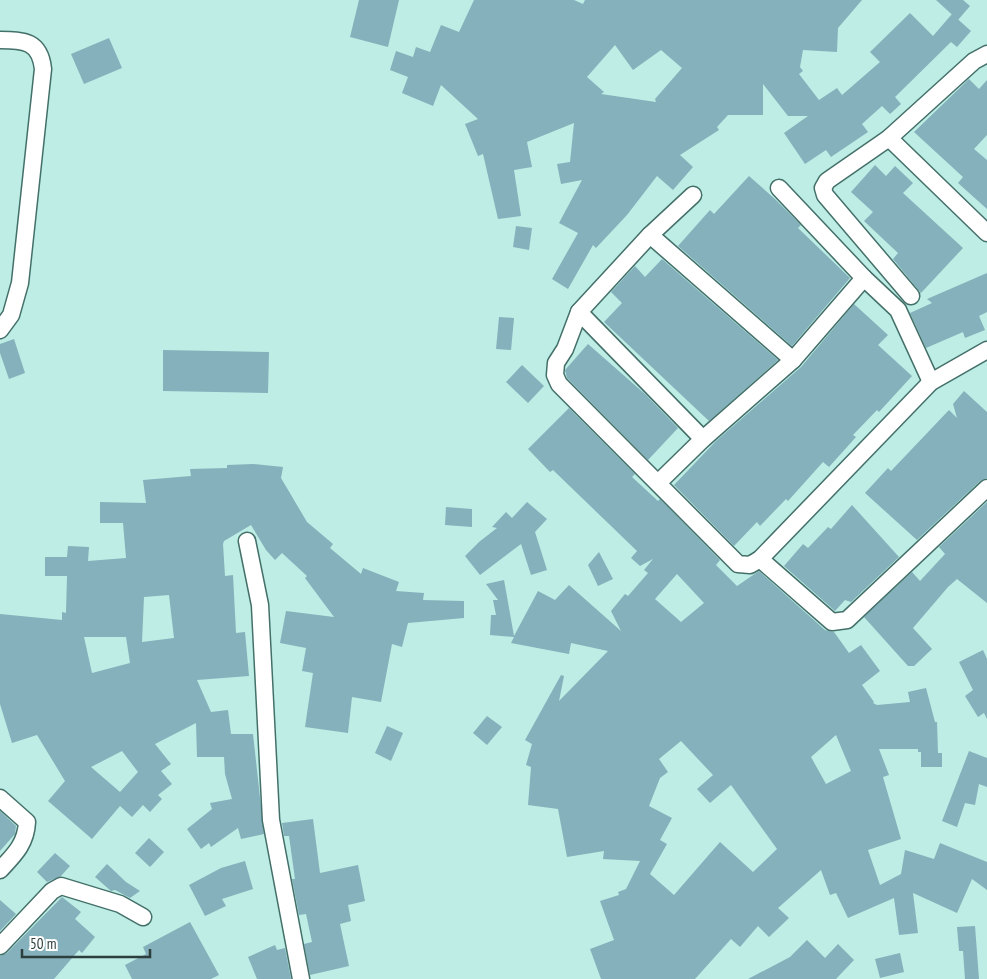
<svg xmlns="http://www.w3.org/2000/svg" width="987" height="979" font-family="'PT Sans Narrow',sans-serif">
  <rect width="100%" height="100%" fill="#bdede5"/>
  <g fill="#84b1bb" fill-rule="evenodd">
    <polygon points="359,0 399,0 388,47 350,37"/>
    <path d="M 474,0 L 574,0 L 583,4 L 585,0 L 862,0 L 838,28 L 837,52 L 803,50 L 800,67 L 803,71 L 799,74 L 819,100 L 837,88 L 842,95 L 880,62 L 870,52 L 910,13 L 933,36 L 952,14 L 971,31 L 957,47 L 951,42 L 895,97 L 901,104 L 890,114 L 882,106 L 862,124 L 868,132 L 831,157 L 826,150 L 805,164 L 784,133 L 808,116 L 788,116 L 763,84 L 763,115 L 728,115 L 717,127 L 719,130 L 680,155 L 693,167 L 673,190 L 657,176 L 627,215 L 596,248 L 593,245 L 568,289 L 552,279 L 578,233 L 559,223 L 582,180 L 561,184 L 557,164 L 570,162 L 574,123 L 527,142 L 532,167 L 514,170 L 521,216 L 498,219 L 483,154 L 478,156 L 465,124 L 478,119 L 441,85 L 433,106 L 402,93 L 408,77 L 390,70 L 396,51 L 413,57 L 416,47 L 430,52 L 441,25 L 459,32 ZM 615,45 L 633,70 L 661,50 L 682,68 L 655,99 L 656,102 L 601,94 L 604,92 L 587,77 Z"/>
    <polygon points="936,0 963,0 970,6 958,20"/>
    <polygon points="109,38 122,68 84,84 71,54"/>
    <polygon points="969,79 979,89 987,80 987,135 974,149 987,160 987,209 958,183 963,177 914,132"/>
    <polygon points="875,165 886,176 895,166 913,183 903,193 963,248 921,293 893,259 898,253 864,221 873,212 851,192"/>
    <polygon points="749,176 776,200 801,225 798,228 850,278 792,346 678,246 710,210 714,214"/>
    <polygon points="516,226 532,228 529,250 513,247"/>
    <polygon points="662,259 778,360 709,421 604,322 622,303 611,292 635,266 645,277"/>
    <polygon points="987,273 987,312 979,316 985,330 965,338 963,332 926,348 910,313 932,303 927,299"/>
    <polygon points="854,304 888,335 878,345 912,376 879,412 877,410 853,435 856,437 829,467 823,462 788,501 786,499 760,526 757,522 734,546 674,485 716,441 801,367"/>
    <polygon points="499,317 514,318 511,350 496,349"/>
    <polygon points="14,339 25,373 9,379 0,353 0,344"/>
    <polygon points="588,344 645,394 678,428 648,460 567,378 565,370"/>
    <polygon points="163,350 269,352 268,393 163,391"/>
    <polygon points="522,365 544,386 528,403 506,382"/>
    <polygon points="964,391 987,412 987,478 980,481 917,540 865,493 888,468 891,471 949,410 957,418 953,404"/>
    <path d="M 569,408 L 635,474 L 632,477 L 658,501 L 660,499 L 720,560 L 716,565 L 737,586 L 759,571 L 825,630 L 834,632 L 849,653 L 861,645 L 880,671 L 862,685 L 874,702 L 873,703 L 877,705 L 910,702 L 908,692 L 926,688 L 935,722 L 937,722 L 938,753 L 942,753 L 942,767 L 921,767 L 921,752 L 918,752 L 918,749 L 879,749 L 889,775 L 883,777 L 901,839 L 868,850 L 880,885 L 901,874 L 905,850 L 934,859 L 940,843 L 987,862 L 987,890 L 972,879 L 957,913 L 913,893 L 918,933 L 899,935 L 894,898 L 848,918 L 836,893 L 830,895 L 821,870 L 778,908 L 789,918 L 769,937 L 758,926 L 740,947 L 731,939 L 695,979 L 601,979 L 590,949 L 614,940 L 600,901 L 619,895 L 618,892 L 626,889 L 640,861 L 603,859 L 604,851 L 567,857 L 558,809 L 528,805 L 531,767 L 526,765 L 532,744 L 525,740 L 561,675 L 564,676 L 559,701 L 608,651 L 571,643 L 569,654 L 511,643 L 514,637 L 490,635 L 491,615 L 496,615 L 493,600 L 498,600 L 486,584 L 504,580 L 514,636 L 538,591 L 555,600 L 569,585 L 621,631 L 611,611 L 625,594 L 628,596 L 648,573 L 644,570 L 653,559 L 640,566 L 631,558 L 637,551 L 553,470 L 550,472 L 528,449 ZM 677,574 L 704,603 L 681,622 L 655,599 ZM 836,735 L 851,771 L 826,784 L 811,757 ZM 681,741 L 713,775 L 697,789 L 710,803 L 731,785 L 777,849 L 753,872 L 720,842 L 674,895 L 650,874 L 667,844 L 660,840 L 672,818 L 649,806 L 660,778 L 668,772 L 659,759 Z"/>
    <path d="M 253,464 L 283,467 L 281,478 L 307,522 L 333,544 L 330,548 L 361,574 L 363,568 L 399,582 L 396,591 L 424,593 L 423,600 L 464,601 L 464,618 L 408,623 L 402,647 L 392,644 L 381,702 L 352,697 L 348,733 L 305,727 L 313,673 L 302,671 L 306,648 L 280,643 L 286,611 L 334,617 L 305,578 L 307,576 L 282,553 L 275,560 L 266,550 L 251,525 L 224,541 L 223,544 L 225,576 L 233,575 L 236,633 L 245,632 L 249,676 L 197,680 L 211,712 L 228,710 L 231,734 L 253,734 L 264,834 L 241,839 L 238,828 L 211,847 L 209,843 L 201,849 L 187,829 L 212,809 L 210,803 L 232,799 L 225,774 L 224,757 L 197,757 L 196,723 L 155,744 L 171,764 L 161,771 L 172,784 L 158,795 L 162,799 L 150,812 L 143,805 L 132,817 L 120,806 L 92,839 L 48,801 L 65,781 L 37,735 L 12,743 L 0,704 L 0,614 L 62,620 L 62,612 L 66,613 L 67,576 L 45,576 L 45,557 L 67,557 L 68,546 L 89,547 L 88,561 L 126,558 L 123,523 L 100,523 L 100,502 L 146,503 L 143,480 L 191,476 L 190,469 L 227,468 L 227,465 ZM 169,595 L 174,638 L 142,642 L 144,597 ZM 84,637 L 126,637 L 130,663 L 92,673 ZM 122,751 L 138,772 L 120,792 L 91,767 Z"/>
    <polygon points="527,502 547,519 535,532 547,570 531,575 521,544 480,575 465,556 479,542 497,528 492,527 506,512 512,518"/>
    <polygon points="987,502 987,603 957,579 948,587 913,628 932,649 914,666 908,666 864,617 912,572 920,581 945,554 939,547"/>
    <polygon points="852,505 899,557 851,602 845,600 835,611 784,566 803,544 808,548 828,527 831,529"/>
    <polygon points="446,507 472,509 472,527 445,525"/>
    <polygon points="599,552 613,579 598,586 588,565"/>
    <polygon points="983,650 987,659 987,719 984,713 978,717 965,696 973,690 959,662"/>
    <polygon points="487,716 502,727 487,745 473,733"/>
    <polygon points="387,726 403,733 391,761 375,753"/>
    <polygon points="969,751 987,758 987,787 979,784 975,805 965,803 957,827 942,821"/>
    <polygon points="0,811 16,826 15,834 0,851"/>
    <polygon points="313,819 320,873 358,865 365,901 348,905 351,921 340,924 349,966 310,975 304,944 312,942 306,914 299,915 292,879 295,879 289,836 284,836 282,823"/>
    <polygon points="149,838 164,852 150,867 135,853"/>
    <polygon points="55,853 70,866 61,876 47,882 37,872"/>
    <polygon points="245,861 253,889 222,899 226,906 205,916 189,885 221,868"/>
    <polygon points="107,864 126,882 140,891 130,898 115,890 111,891 95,877"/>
    <polygon points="62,897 81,912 75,919 95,937 82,953 79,950 54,979 0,979 0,956 7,953"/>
    <polygon points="0,900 16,914 0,931"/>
    <polygon points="190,922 219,975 211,979 132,979 125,965 146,954 143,947"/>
    <polygon points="975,926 979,979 965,979 963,951 959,951 957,927"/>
    <polygon points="807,940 825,958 838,944 854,960 836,979 748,979 790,957"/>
    <polygon points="275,945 277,950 285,948 291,979 257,979 248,957"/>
    <polygon points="900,953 904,972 880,978 875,959"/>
  </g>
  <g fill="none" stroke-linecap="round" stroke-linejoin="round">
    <defs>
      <g id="street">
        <path d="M 0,40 C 24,40 40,41 43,69 L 20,283 L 11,315 L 0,330"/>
        <polyline points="889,138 987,233"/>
        <polyline points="779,188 864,278 898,310 931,382"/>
        <polyline points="693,195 650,235 579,312 565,349 556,363 555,375 559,384 738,564 750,565 760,559 931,382 987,350"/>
        <polyline points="650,235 793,360"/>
        <polyline points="911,296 825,195 823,188 827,181 889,138 974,61 987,54"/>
        <polyline points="579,312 703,439"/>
        <polyline points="658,483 703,439 793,360 864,278"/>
        <polyline points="247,541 260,605 271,820 301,979"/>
        <polyline points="760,559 832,622 847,620 987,488"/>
        <path d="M 0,798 L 27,822 C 26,844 14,855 0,870"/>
        <polyline points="0,946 52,891 61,886 120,904 143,917"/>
      </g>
    </defs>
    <use href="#street" stroke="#44706a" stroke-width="19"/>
    <use href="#street" stroke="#fff" stroke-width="16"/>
  </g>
  <path d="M22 949v8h128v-8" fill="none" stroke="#2c3f3d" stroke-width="2.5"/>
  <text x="30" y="949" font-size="15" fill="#2c3f3d" stroke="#ffffff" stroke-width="4" paint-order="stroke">50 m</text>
</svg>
